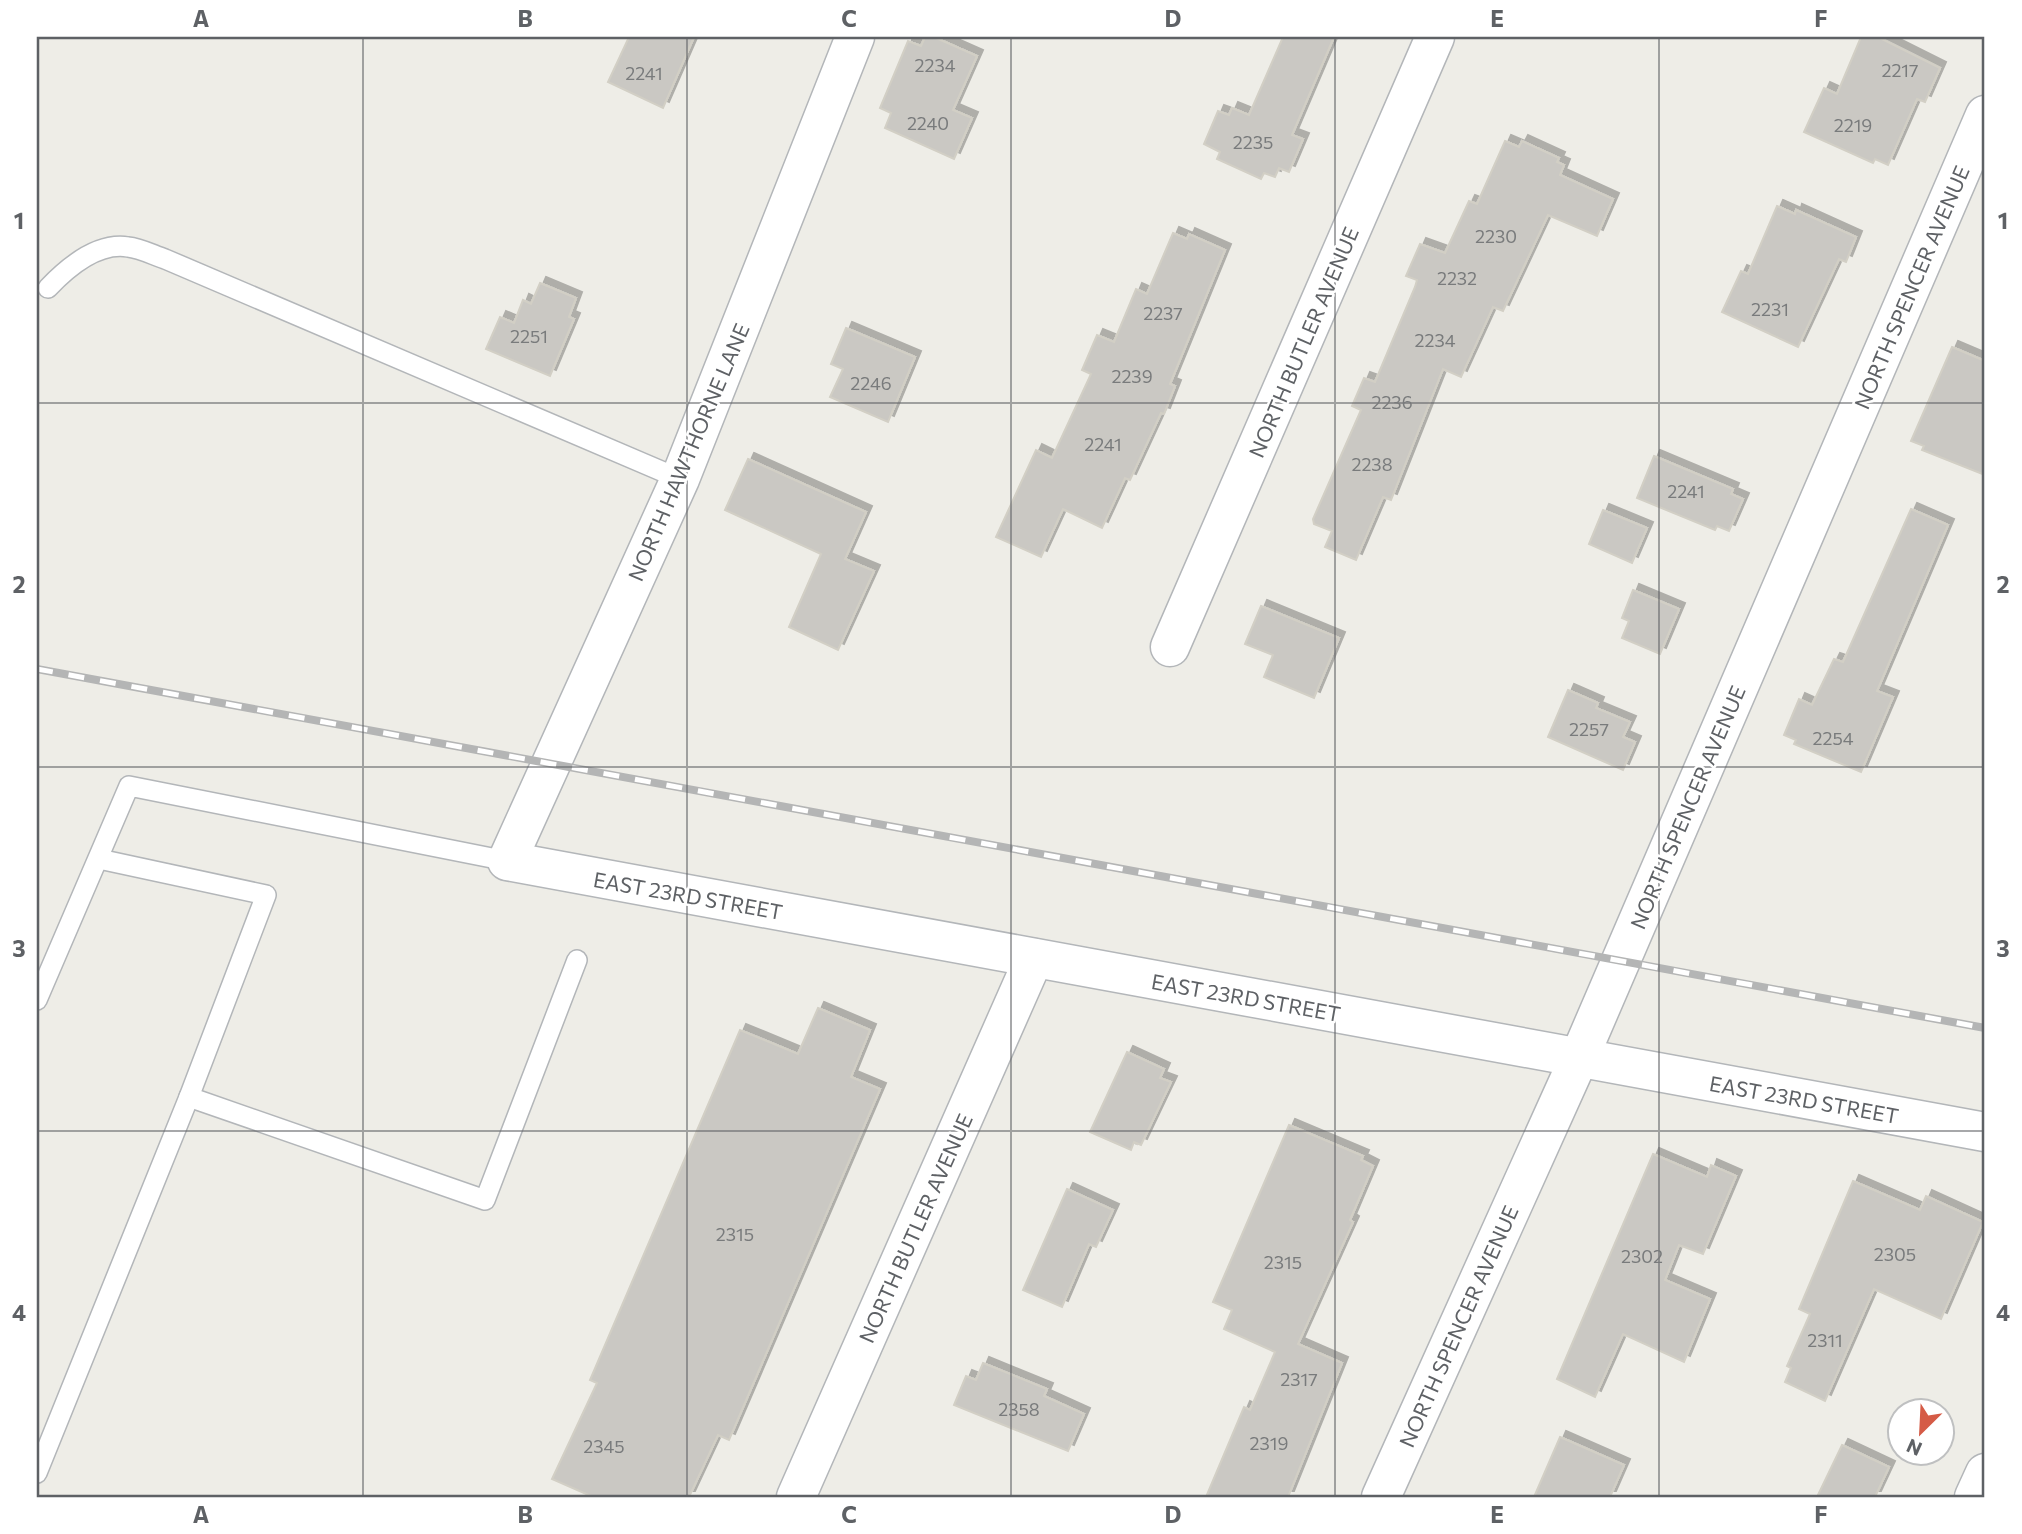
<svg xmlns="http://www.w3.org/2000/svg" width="2022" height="1534" font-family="Commissioner,sans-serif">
  <defs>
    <filter id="shadow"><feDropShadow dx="6" dy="-6" stdDeviation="0" flood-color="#0004"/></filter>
  </defs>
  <rect width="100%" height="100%" fill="#eeede7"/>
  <g fill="#cac8c3" stroke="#d2cfc5" stroke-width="2" filter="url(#shadow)">
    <polygon points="629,37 694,37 663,108 608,82"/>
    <polygon points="925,37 934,37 977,56 953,110 972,118 954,159 885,128 891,113 880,108 908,41 921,46"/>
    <polygon points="1283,37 1334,37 1292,135 1303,139 1289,172 1279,168 1275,177 1264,173 1261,179 1217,159 1220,152 1204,144 1218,111 1229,115 1232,108 1249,115"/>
    <polygon points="1861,37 1878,37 1940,68 1925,102 1917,99 1888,165 1875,159 1873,163 1804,132 1824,88 1837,94"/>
    <polygon points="1505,141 1519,147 1522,141 1559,158 1557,162 1564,165 1560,175 1613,199 1597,236 1548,215 1503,311 1493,307 1461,377 1443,369 1391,500 1383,497 1356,560 1325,547 1332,531 1314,524 1313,519 1361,410 1352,406 1364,378 1375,382 1415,287 1417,280 1406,276 1420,244 1445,253 1469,201 1477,204"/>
    <polygon points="1777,206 1795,214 1796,210 1856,237 1846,262 1839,259 1798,347 1722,312 1741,271 1748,274"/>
    <polygon points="1173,233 1187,239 1189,234 1225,250 1170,384 1175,386 1164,414 1161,413 1130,480 1125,478 1102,528 1063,509 1041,557 996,537 1036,450 1052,458 1091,374 1082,370 1097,335 1114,342 1136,289 1147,294"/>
    <polygon points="540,283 576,298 569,317 574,319 550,376 486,349 500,317 514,323 523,300 531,304"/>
    <polygon points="846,328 915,357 888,422 830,397 843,369 831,364"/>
    <polygon points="1952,347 1985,361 1985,475 1922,450 1924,446 1911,441"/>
    <polygon points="1654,456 1733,489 1731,494 1743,499 1729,531 1717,526 1715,530 1637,498"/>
    <polygon points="748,459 866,512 845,559 874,571 838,650 789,627 821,554 725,510"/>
    <polygon points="1911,509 1948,525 1877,691 1893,697 1861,772 1794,744 1796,740 1784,735 1799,699 1812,705 1834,659 1843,662"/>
    <polygon points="1603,510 1647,528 1632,563 1589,544"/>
    <polygon points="1633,590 1679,609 1660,654 1622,638 1629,621 1622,618"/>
    <polygon points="1261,606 1339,638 1314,698 1264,677 1273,655 1245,644"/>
    <polygon points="1568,690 1598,703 1596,708 1630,722 1623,737 1635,742 1623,770 1548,737"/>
    <polygon points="818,1008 870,1030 851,1077 880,1089 729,1440 718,1435 689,1497 593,1497 552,1479 597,1383 590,1380 740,1030 798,1054"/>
    <polygon points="1127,1052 1164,1069 1160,1078 1171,1082 1141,1145 1134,1142 1131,1150 1090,1132"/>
    <polygon points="1289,1125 1363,1156 1361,1160 1373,1166 1350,1220 1353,1222 1298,1344 1342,1363 1288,1497 1206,1497 1244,1407 1250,1410 1275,1352 1224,1329 1232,1310 1213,1302"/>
    <polygon points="1653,1154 1707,1177 1711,1165 1736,1176 1703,1254 1679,1245 1665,1280 1710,1299 1684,1362 1623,1334 1595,1397 1557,1379"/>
    <polygon points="1853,1181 1920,1210 1926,1196 1983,1222 1941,1319 1874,1289 1825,1401 1785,1382 1791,1368 1787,1366 1810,1314 1799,1309"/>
    <polygon points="1067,1189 1113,1210 1096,1247 1089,1244 1062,1307 1023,1290"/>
    <polygon points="983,1363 1047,1389 1044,1396 1084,1414 1068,1451 954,1405 966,1376 976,1380"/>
    <polygon points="1560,1437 1624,1465 1610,1497 1534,1497"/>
    <polygon points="1842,1445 1889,1467 1875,1497 1817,1497"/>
  </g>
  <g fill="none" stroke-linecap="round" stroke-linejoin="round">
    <defs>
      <g id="lane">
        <path d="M 48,288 C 68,267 97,242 128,247 C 140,248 153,255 165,259 L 680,479"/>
        <polyline points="37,1000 129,786 507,861"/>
        <polyline points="189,1097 485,1200 577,960"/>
        <polyline points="37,1473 189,1097 266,895 99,859"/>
      </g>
      <g id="street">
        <polyline points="855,37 680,479 507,861 1985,1132"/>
        <polyline points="1170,647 1435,37"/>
        <polyline points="796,1497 1034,958"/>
        <polyline points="1381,1497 1579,1058 1985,115"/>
        <polyline points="1974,1497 1985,1473"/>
      </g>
    </defs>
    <use href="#lane" stroke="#b3b6b9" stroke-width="22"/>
    <use href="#street" stroke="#b3b6b9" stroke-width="41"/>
    <use href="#lane" stroke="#fff" stroke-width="19"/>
    <use href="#street" stroke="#fff" stroke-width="38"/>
    <defs>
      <polyline id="rail" points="37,669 1985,1028"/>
    </defs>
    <use href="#rail" stroke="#b4b5b5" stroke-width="8"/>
    <use href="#rail" stroke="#fff" stroke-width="5" stroke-dasharray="16" stroke-linecap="butt"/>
  </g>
  <path fill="none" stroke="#5e6165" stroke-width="2" stroke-opacity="0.55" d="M 363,37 L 363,1497M 687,37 L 687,1497M 1011,37 L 1011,1497M 1335,37 L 1335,1497M 1659,37 L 1659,1497M 37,403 L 1985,403M 37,767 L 1985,767M 37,1131 L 1985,1131"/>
  <g text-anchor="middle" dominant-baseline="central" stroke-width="5" stroke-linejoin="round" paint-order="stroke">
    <g font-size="18" fill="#797b7c">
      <text x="935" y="65">2234</text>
      <text x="1900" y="70">2217</text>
      <text x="644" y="73">2241</text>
      <text x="928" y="123">2240</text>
      <text x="1853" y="125">2219</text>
      <text x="1253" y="142">2235</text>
      <text x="1496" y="236">2230</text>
      <text x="1457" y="278">2232</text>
      <text x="1770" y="309">2231</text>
      <text x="1163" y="313">2237</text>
      <text x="529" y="336">2251</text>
      <text x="1435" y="340">2234</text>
      <text x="1132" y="376">2239</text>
      <text x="871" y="383">2246</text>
      <text x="1392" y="402">2236</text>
      <text x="1103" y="444">2241</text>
      <text x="1372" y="464">2238</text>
      <text x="1686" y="491">2241</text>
      <text x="1589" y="729">2257</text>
      <text x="1833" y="738">2254</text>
      <text x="735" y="1234">2315</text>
      <text x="1895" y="1254">2305</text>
      <text x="1642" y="1256">2302</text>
      <text x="1283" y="1262">2315</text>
      <text x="1825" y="1340">2311</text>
      <text x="1299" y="1379">2317</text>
      <text x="1019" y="1409">2358</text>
      <text x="1269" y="1443">2319</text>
      <text x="604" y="1446">2345</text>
    </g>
    <g font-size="21" fill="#5e6165" stroke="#fff">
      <text transform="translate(1911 287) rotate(-67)">NORTH SPENCER AVENUE</text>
      <text transform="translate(1303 342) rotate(-67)">NORTH BUTLER AVENUE</text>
      <text transform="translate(688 452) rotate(-67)">NORTH HAWTHORNE LANE</text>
      <text transform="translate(1687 807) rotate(-67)">NORTH SPENCER AVENUE</text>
      <text transform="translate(688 895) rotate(10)">EAST 23RD STREET</text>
      <text transform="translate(1246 997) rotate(10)">EAST 23RD STREET</text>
      <text transform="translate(1804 1099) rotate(10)">EAST 23RD STREET</text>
      <text transform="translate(915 1228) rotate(-66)">NORTH BUTLER AVENUE</text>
      <text transform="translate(1458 1326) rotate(-66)">NORTH SPENCER AVENUE</text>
    </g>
  </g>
  <rect width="2022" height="1534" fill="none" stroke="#ffffff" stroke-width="77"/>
  <g transform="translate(1921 1432) rotate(204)"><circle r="33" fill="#ffffff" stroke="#bfc0c1" stroke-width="2"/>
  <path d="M0-5L12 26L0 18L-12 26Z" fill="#d55b46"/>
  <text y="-10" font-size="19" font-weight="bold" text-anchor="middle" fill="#5e6165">N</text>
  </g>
  <rect x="38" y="38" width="1945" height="1458" fill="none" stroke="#5e6165" stroke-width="2.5"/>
  <g font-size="23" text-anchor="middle" font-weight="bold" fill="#5e6165">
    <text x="201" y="27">A</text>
    <text x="525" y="27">B</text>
    <text x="849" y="27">C</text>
    <text x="1173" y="27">D</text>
    <text x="1497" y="27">E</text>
    <text x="1821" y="27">F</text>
    <text x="19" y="229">1</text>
    <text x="2003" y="229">1</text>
    <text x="19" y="593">2</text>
    <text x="2003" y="593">2</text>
    <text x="19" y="957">3</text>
    <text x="2003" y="957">3</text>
    <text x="19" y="1321">4</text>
    <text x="2003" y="1321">4</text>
    <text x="201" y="1523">A</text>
    <text x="525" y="1523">B</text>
    <text x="849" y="1523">C</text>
    <text x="1173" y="1523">D</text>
    <text x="1497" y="1523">E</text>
    <text x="1821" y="1523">F</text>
  </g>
</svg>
